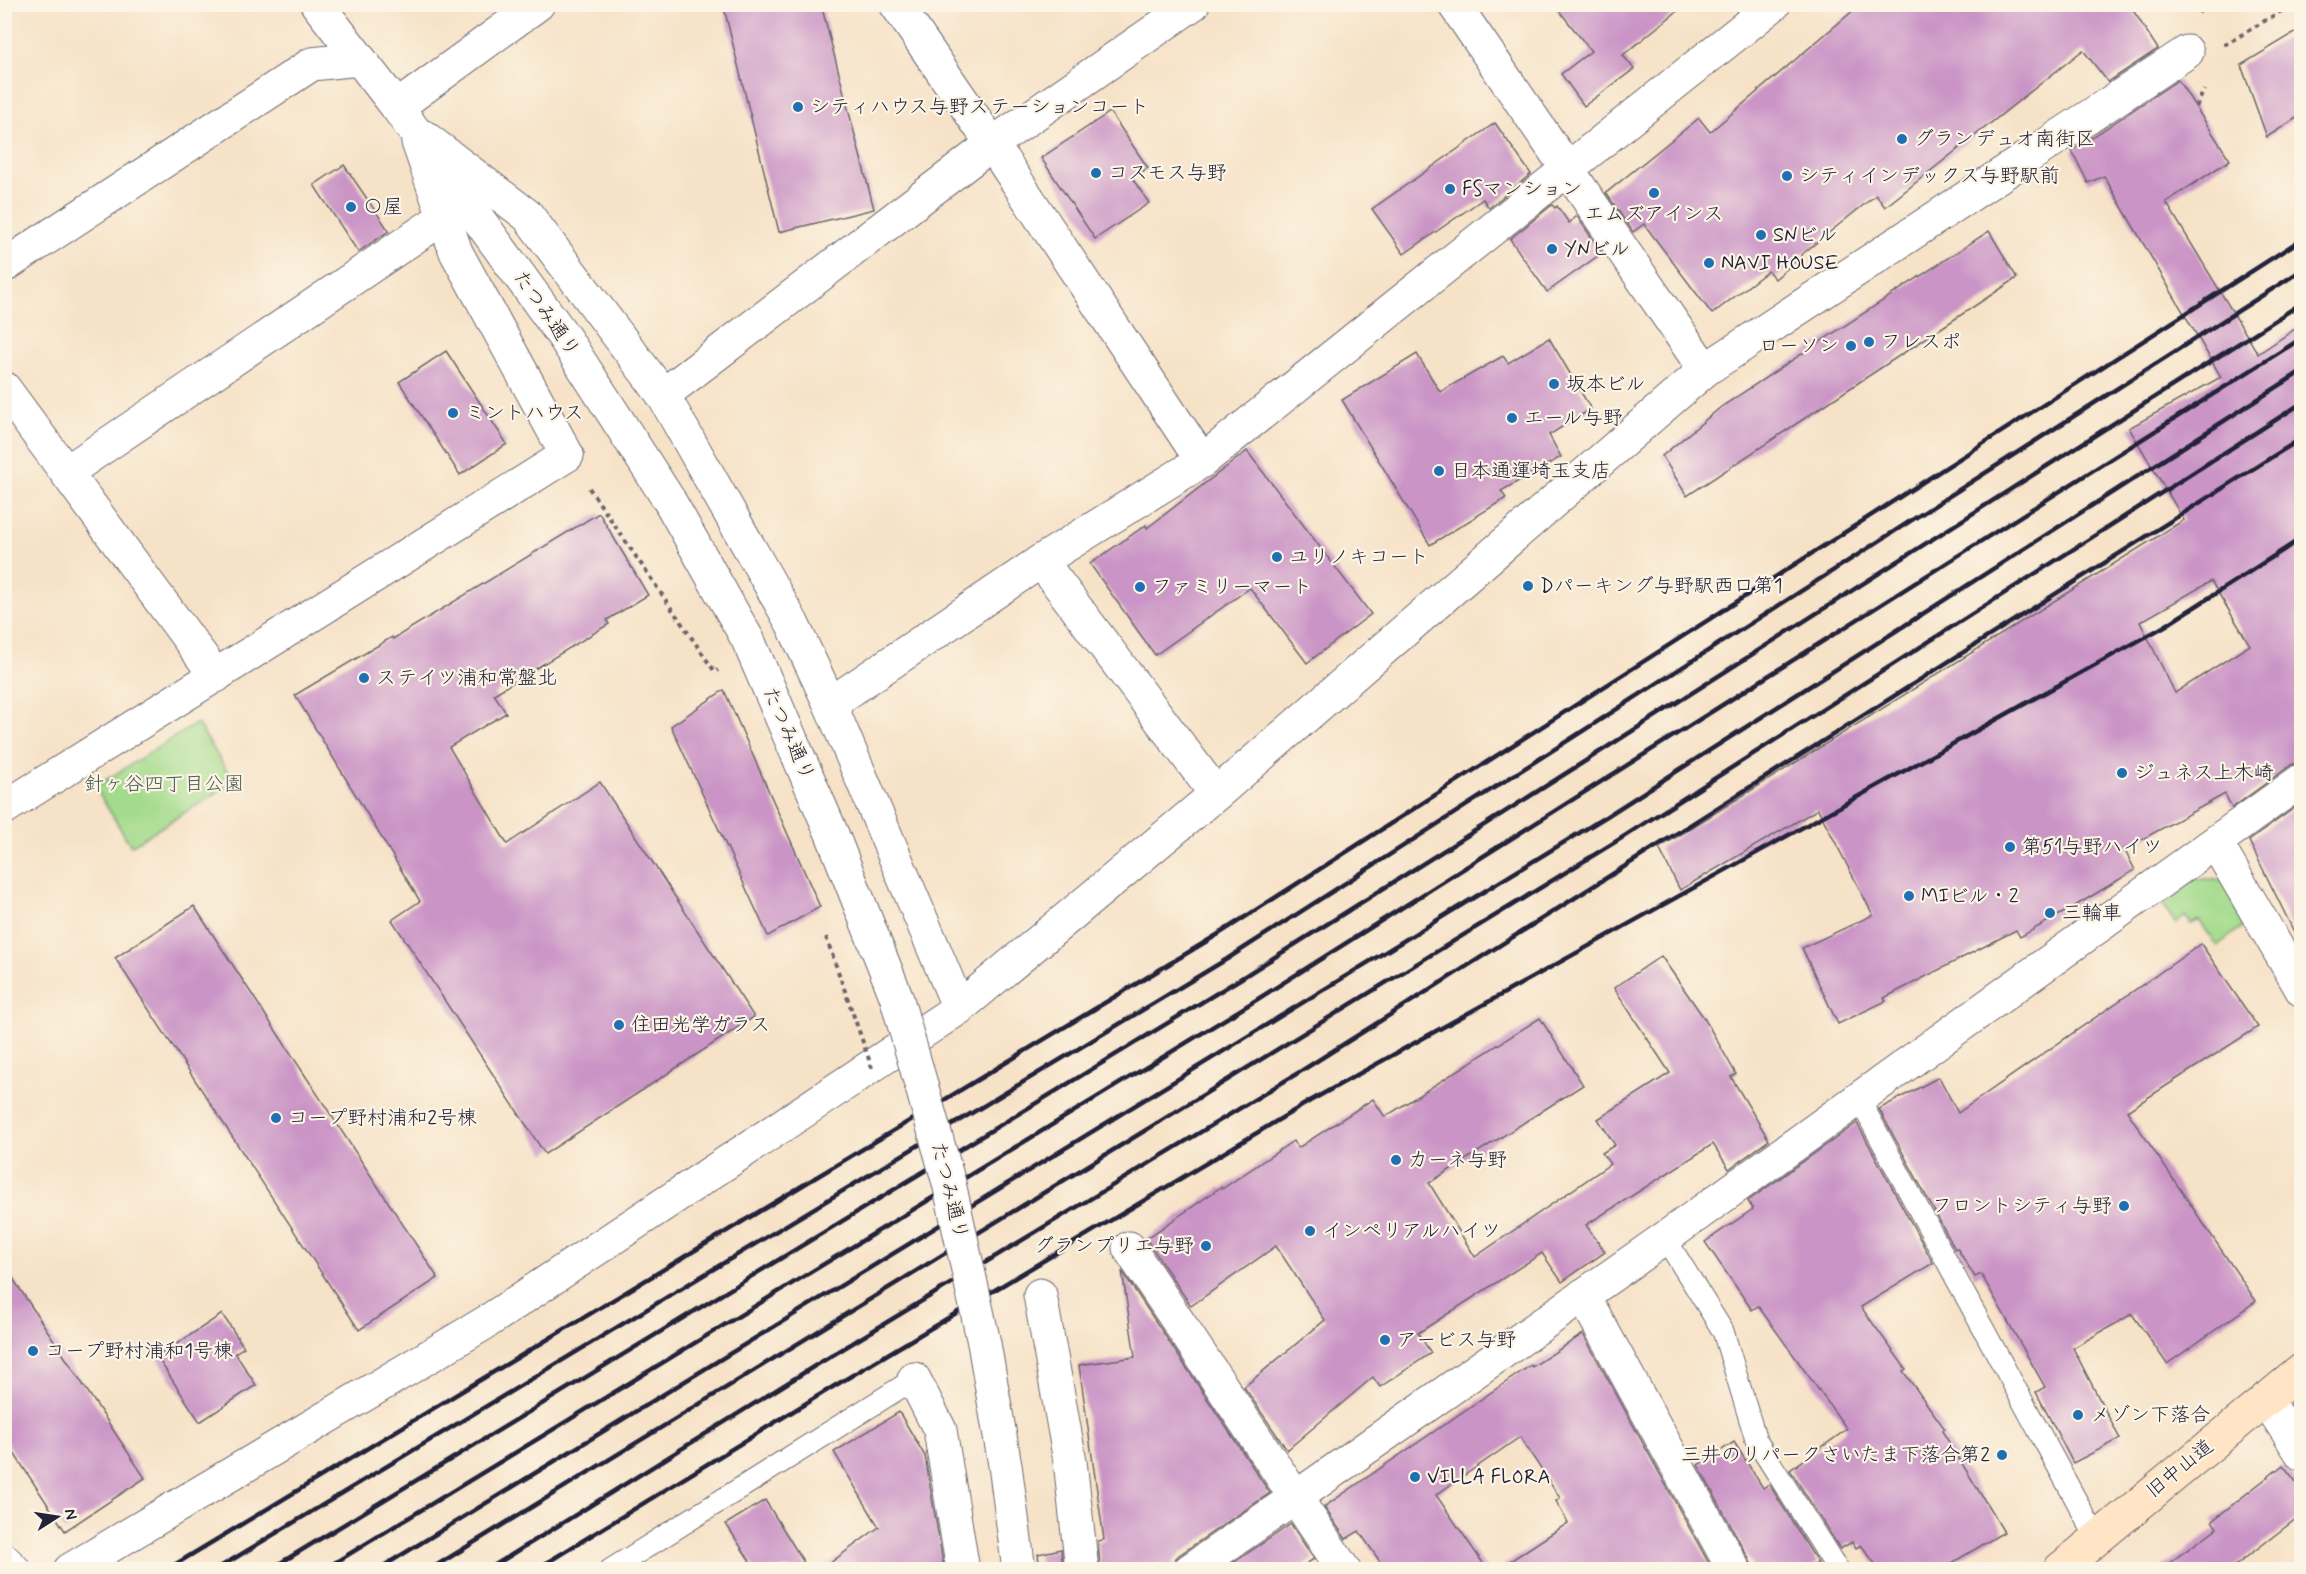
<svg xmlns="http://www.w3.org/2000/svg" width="2306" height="1574" font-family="Mynerve,'Klee One',sans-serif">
  <rect width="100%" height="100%" fill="#fcf5e5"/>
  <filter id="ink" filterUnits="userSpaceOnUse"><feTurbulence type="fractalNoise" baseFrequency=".0167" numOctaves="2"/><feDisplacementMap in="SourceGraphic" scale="12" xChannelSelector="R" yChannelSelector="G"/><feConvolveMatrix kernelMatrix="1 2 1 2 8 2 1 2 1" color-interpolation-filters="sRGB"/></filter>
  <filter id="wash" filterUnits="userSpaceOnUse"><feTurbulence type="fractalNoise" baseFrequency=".008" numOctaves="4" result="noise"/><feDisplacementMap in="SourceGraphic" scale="24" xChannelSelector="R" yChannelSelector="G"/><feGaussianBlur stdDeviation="1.35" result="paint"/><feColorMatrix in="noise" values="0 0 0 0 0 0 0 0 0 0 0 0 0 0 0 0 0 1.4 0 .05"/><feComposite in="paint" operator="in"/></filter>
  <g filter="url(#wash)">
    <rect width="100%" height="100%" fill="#f6e2c7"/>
    <g fill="#a3db8c" stroke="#627e64" stroke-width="1.5">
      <polygon points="197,723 234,782 131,846 95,787"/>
      <polygon points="2193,878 2227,881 2248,922 2217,946 2199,920 2191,924 2185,916 2176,924 2161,902"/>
    </g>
    <g id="blocks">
      <g fill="#ca94c6" fill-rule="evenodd">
        <polygon points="723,4 821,4 874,209 779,232"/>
        <polygon points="1554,4 1686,4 1623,55 1634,69 1584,106 1561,74 1591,51"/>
        <polygon points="1861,4 2129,4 2158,49 2108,82 2083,50 1885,207 1876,195 1801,255 1802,256 1775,279 1768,271 1712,314 1644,224 1633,232 1606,193 1699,118 1710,132"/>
        <polygon points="2301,29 2301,115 2267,137 2241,65"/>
        <path d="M 2178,80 L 2230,160 L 2166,202 L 2258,354 L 2301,325 L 2301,761 L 2291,765 L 2232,808 L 2225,794 L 2124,849 L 2135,870 L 2070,909 L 2020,937 L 2016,930 L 1884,998 L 1886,1001 L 1838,1024 L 1802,948 L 1873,915 L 1818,809 L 1680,890 L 1659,848 L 2184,520 L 2129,428 L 2221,377 L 2104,176 L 2088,183 L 2072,151 ZM 2211,581 L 2250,645 L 2175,693 L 2140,622 Z"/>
        <polygon points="1110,112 1148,168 1132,178 1149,203 1095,239 1041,158"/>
        <polygon points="1495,123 1531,174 1489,208 1483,199 1404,254 1372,209"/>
        <polygon points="344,165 389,231 358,252 314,185"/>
        <polygon points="1552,205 1555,208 1557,206 1569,223 1577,216 1602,253 1547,292 1510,239"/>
        <polygon points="1989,231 2017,278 1687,496 1662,456 1721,407"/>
        <polygon points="1549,338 1591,409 1549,435 1561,457 1501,491 1506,498 1430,545 1342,400 1417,354 1440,392 1503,356 1508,363"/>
        <polygon points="446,351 507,444 460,475 399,382"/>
        <polygon points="1247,451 1371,614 1307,663 1250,588 1155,655 1090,564 1146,525 1147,528"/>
        <polygon points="599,513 648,595 607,620 609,624 494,694 506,713 449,747 507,844 600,782 754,1017 545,1154 392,920 420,901 295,695 392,637 393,639"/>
        <polygon points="724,690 820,907 768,936 671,726"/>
        <polygon points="2301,803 2301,946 2249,841"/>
        <polygon points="194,906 438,1278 359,1330 115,958"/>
        <polygon points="2201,944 2258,1027 2127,1111 2256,1301 2167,1364 2132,1314 2073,1348 2120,1439 2073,1463 2036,1392 2045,1387 1981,1274 1975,1277 1957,1248 1955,1249 1879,1109 1939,1077 1958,1113"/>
        <polygon points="1661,956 1704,1018 1736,1074 1731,1077 1769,1140 1729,1169 1713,1144 1586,1225 1605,1252 1562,1282 1542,1253 1418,1333 1431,1353 1380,1387 1373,1377 1287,1450 1244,1387 1325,1320 1276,1246 1191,1306 1146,1239 1221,1187 1222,1189 1293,1141 1298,1148 1373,1099 1385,1117 1540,1018 1583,1085 1429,1183 1475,1257 1610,1164 1602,1153 1615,1145 1598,1119 1670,1073 1614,988"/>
        <polygon points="1857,1123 1933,1263 1861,1307 1906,1369 1903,1371 1945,1429 1942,1431 2004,1532 1942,1569 1879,1569 1861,1545 1856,1548 1852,1542 1840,1549 1790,1470 1847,1429 1758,1306 1752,1310 1705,1242 1753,1209 1748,1201"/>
        <polygon points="4,1265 145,1478 65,1531 4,1438"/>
        <polygon points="1122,1271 1270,1493 1179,1555 1173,1561 1172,1569 1100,1569 1098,1541 1104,1540 1079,1365 1135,1357"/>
        <polygon points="222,1314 244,1347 235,1353 256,1385 200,1422 157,1357"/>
        <polygon points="1583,1334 1712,1569 1498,1569 1568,1523 1556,1501 1560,1498 1520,1437 1436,1495 1487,1569 1385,1569 1359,1531 1346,1539 1324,1507 1531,1365 1532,1367"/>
        <polygon points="899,1412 925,1456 944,1569 822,1569 879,1527 834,1452"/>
        <polygon points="1734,1442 1763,1488 1769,1484 1818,1563 1808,1569 1753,1569 1750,1561 1698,1465"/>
        <polygon points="2283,1465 2301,1488 2301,1515 2231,1569 2161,1569 2217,1528 2212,1521"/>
        <polygon points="765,1500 808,1569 755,1569 726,1524"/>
        <polygon points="1291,1524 1314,1559 1298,1569 1224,1569"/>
        <polygon points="1061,1549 1063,1569 1040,1569 1038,1554"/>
      </g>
    </g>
  </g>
  <g filter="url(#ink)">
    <use href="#blocks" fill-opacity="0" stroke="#6c656c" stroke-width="1.5"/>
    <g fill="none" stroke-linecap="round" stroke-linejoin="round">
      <defs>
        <g id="service">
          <polyline points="1859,1099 2096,1537"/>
          <polyline points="1665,1238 1723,1331 1756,1440 1838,1570"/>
          <polyline points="610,1570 914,1379"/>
        </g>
        <g id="minor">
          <polyline points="896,4 992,144 1202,461"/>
          <polyline points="397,107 538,4"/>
          <polyline points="424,137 528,216 663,395 792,623 830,704 959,1008"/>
          <polyline points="418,142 456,252 567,455"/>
          <polyline points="4,266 312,64 359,59"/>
          <polyline points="1705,370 2187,52"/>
          <polyline points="4,388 216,676"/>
          <polyline points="663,395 992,144 1193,4"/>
          <polyline points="68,471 444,217"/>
          <polyline points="1041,561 1216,794"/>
          <polyline points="830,704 1041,561 1202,461 1774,4"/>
          <polyline points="2216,843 2302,990"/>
          <polyline points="1129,1248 1344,1570"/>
          <polyline points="1040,1295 1070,1461 1082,1570"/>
          <polyline points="1583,1295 1734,1570"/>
          <polyline points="914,1379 940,1430 963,1570"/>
          <polyline points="2266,1399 2302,1454"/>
          <polyline points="4,1560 14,1570"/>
          <polyline points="70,1570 485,1323 959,1008 1221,790 1705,370 1568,170"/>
          <polyline points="1190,1570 1295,1498 1665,1238 2302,780"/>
        </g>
        <g id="tertiary">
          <polyline points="317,4 397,107 564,337 669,500"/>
          <polyline points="1454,4 1568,170"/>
          <polyline points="4,808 567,455"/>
        </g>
        <polyline id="secondary" points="2059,1570 2302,1370"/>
      </defs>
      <use href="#service" stroke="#6c656c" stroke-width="23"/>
      <use href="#minor" stroke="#6c656c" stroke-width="35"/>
      <use href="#tertiary" stroke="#6c656c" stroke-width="35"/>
      <use href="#secondary" stroke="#6c656c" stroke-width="35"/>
      <g stroke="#6c656c" stroke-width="4" stroke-dasharray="4.5 4.5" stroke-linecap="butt">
        <polyline points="2194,4 2201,13"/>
        <polyline points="2225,42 2226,44 2293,4"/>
        <polyline points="2196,107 2204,90"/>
        <polyline points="589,488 715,672 718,670"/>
      </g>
      <use href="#service" stroke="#fff" stroke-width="21"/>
      <use href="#minor" stroke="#fff" stroke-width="33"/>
      <use href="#tertiary" stroke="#fff" stroke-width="33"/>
      <use href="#secondary" stroke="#ffe4c6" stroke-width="33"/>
      <g stroke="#22223b" stroke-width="4.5">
        <polyline points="166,1570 1217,935 2302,239"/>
        <polyline points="215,1570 1227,959 2302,270"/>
        <polyline points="269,1570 1240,979 1576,767 2302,303"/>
        <polyline points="323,1570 1253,1002 2302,338"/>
        <polyline points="377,1570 1607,816 2302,371"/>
        <polyline points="429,1570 1620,839 2302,403"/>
        <polyline points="487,1570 813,1367 1298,1073 2302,438"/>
        <polyline points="535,1570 826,1391 1310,1101 2165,626 2302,538"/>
      </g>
      <defs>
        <polyline id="tertiary-bridge" points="669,500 748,640 832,834 896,996 949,1183 984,1343 1005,1465 1019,1570"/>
      </defs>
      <use href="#tertiary-bridge" stroke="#6c656c" stroke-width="35" stroke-linecap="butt"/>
      <polyline stroke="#6c656c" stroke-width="4" stroke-dasharray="4.5 4.5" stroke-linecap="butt" points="826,937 872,1068"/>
      <use href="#tertiary-bridge" stroke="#fff" stroke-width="33"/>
    </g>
  </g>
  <g fill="#1f6fb2" stroke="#fcf5e5" stroke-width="2">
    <circle cx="798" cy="107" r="6"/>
    <circle cx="1902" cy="139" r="6"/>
    <circle cx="1096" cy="173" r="6"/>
    <circle cx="1787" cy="176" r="6"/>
    <circle cx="1450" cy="189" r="6"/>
    <circle cx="1654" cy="193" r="6"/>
    <circle cx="351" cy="207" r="6"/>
    <circle cx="1761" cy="235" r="6"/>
    <circle cx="1552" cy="249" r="6"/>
    <circle cx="1709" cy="263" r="6"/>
    <circle cx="1869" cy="342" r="6"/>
    <circle cx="1851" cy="346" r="6"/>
    <circle cx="1554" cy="384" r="6"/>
    <circle cx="453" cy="413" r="6"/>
    <circle cx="1512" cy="418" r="6"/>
    <circle cx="1439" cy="471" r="6"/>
    <circle cx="1277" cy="557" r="6"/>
    <circle cx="1528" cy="586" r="6"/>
    <circle cx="1140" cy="587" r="6"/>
    <circle cx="364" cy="678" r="6"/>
    <circle cx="2122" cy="773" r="6"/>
    <circle cx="2010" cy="847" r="6"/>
    <circle cx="1909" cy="896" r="6"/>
    <circle cx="2050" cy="913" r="6"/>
    <circle cx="619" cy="1025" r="6"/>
    <circle cx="276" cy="1118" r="6"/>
    <circle cx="1396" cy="1160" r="6"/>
    <circle cx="2124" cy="1206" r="6"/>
    <circle cx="1310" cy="1231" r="6"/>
    <circle cx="1206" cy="1246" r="6"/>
    <circle cx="1385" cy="1340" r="6"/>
    <circle cx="33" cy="1351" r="6"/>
    <circle cx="2078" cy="1415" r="6"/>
    <circle cx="2002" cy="1455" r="6"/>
    <circle cx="1415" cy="1477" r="6"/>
  </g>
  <g text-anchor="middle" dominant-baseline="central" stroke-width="4.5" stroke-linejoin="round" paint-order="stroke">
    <g font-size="20" fill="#22223b" stroke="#fcf5e5" text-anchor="start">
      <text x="810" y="107">シティハウス与野ステーションコート</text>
      <text x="1914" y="139">グランデュオ南街区</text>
      <text x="1108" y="173">コスモス与野</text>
      <text x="1799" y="176">シティインデックス与野駅前</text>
      <text x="1462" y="189">FSマンション</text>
      <text x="363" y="207">〇屋</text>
      <text x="1654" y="214" text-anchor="middle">エムズアインス</text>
      <text x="1773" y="235">SNビル</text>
      <text x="1564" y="249">YNビル</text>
      <text x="1721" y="263">NAVI HOUSE</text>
      <text x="1881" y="342">フレスポ</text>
      <text x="1839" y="346" text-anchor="end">ローソン</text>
      <text x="1566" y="384">坂本ビル</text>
      <text x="465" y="413">ミントハウス</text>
      <text x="1524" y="418">エール与野</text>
      <text x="1451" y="471">日本通運埼玉支店</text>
      <text x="1289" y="557">ユリノキコート</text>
      <text x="1540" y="586">Dパーキング与野駅西口第1</text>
      <text x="1152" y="587">ファミリーマート</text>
      <text x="376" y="678">ステイツ浦和常盤北</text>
      <text x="2134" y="773">ジュネス上木崎</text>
      <text x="2022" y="847">第51与野ハイツ</text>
      <text x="1921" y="896">MIビル・2</text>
      <text x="2062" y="913">三輪車</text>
      <text x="631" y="1025">住田光学ガラス</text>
      <text x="288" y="1118">コープ野村浦和2号棟</text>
      <text x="1408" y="1160">カーネ与野</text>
      <text x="2112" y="1206" text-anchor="end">フロントシティ与野</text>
      <text x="1322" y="1231">インペリアルハイツ</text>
      <text x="1194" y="1246" text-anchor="end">グランプリエ与野</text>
      <text x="1397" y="1340">アービス与野</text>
      <text x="45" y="1351">コープ野村浦和1号棟</text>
      <text x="2090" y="1415">メゾン下落合</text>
      <text x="1990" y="1455" text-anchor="end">三井のリパークさいたま下落合第2</text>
      <text x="1427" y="1477">VILLA FLORA</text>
    </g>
    <g font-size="20" fill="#22223b" stroke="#fcf5e5">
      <text transform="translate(546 314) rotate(55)">たつみ通り</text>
      <text transform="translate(788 734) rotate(66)">たつみ通り</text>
      <text transform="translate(949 1191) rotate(76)">たつみ通り</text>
      <text transform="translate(2180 1469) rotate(-39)">旧中山道</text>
    </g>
    <g font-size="20" fill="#495a53" stroke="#fcf5e5">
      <text x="164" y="784">針ヶ谷四丁目公園</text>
    </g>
  </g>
  <rect width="2306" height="1574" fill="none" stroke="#fcf5e5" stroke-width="24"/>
  <g transform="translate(57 1517) rotate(78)" stroke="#fcf5e5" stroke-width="4.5" paint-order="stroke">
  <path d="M0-4.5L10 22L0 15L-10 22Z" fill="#22223b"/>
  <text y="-9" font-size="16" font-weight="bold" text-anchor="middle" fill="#22223b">N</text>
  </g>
</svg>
